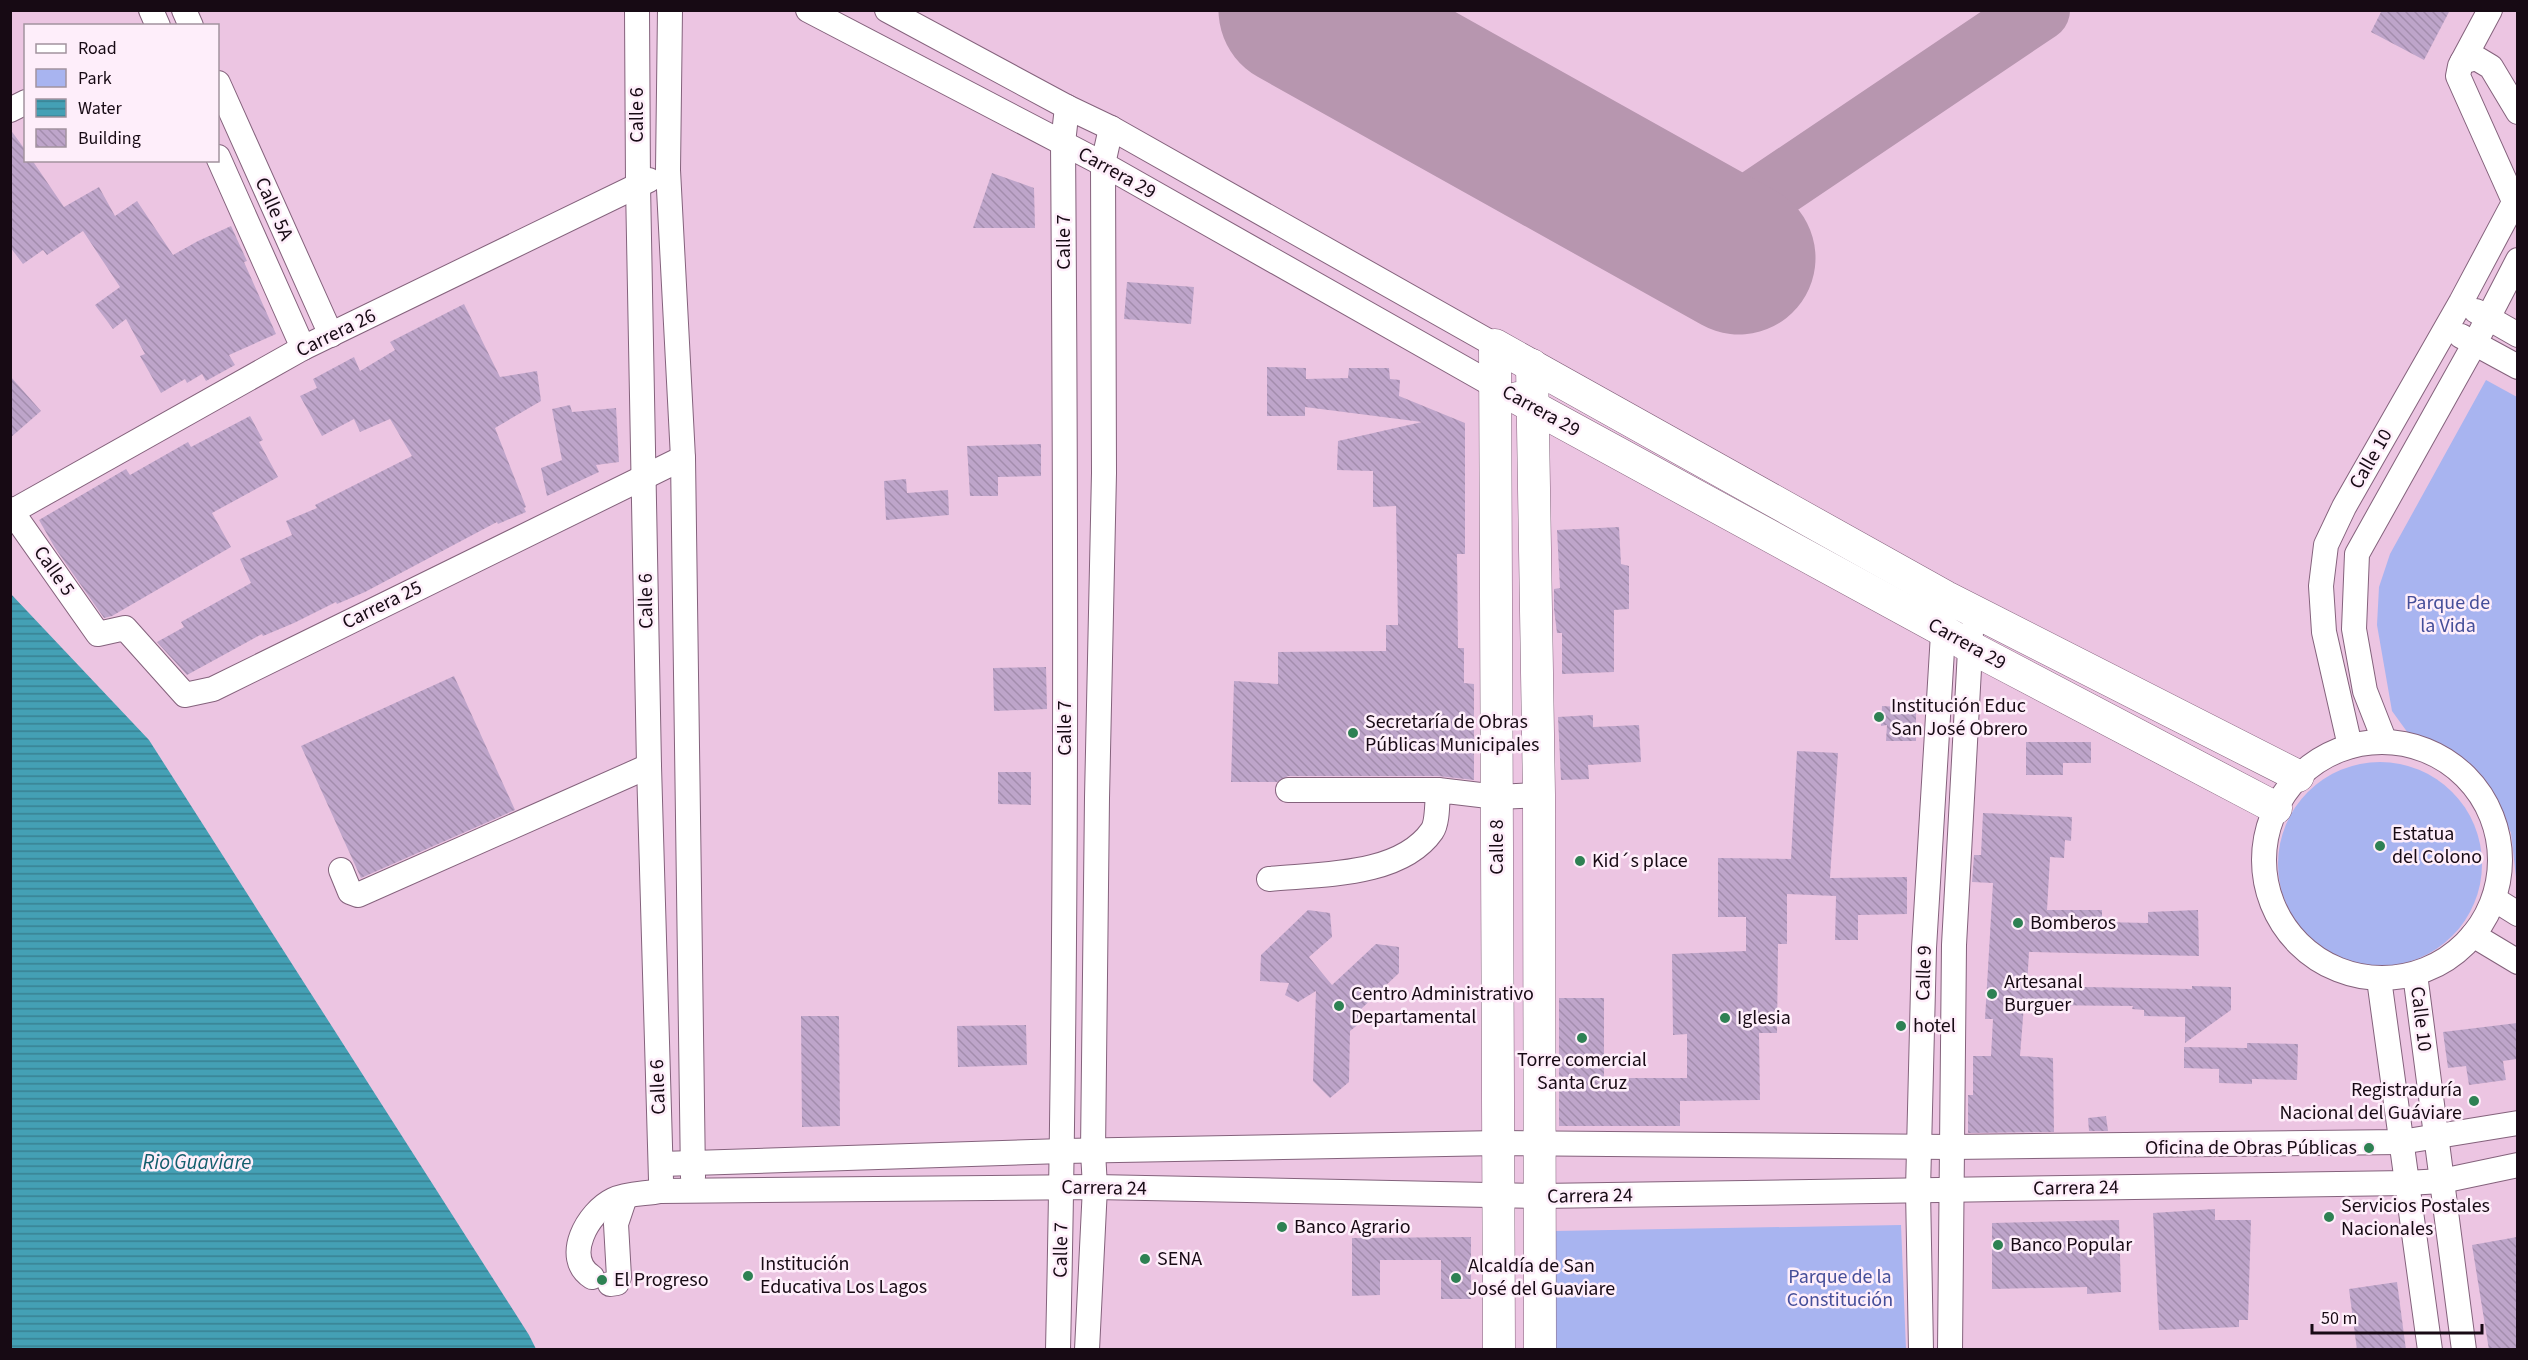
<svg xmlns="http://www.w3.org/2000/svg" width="2528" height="1360" font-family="'Source Sans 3',sans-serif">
  <defs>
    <pattern id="water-rules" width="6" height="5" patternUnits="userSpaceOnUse" patternTransform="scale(1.5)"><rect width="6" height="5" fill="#44a0b5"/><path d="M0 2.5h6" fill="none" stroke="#388192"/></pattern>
    <pattern id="building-back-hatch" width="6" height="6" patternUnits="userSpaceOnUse" patternTransform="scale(1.5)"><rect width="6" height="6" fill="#bea5ca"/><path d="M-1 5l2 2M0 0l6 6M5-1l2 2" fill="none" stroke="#a38dad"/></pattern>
  </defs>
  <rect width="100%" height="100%" fill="#ecc5e2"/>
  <g fill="#a8b4f0">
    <polygon points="2486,380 2517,397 2517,886 2511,833 2490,789 2459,763 2416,744 2392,711 2377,625 2379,587 2390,554"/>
    <circle cx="2380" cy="864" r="102"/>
    <polygon points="1901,1225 1906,1349 1553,1350 1554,1231"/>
  </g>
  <polygon fill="url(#water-rules)" points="10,593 149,740 529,1335 536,1349 11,1349"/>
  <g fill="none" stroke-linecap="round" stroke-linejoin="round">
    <polyline stroke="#b796af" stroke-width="62" points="1702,237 2039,10"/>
    <polyline stroke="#b796af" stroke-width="153" points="1295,10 1739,258"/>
  </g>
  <g fill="url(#building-back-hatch)">
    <polygon points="2382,10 2450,10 2424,60 2371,32"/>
    <polygon points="10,129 26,151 26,160 32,160 64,207 99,187 115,216 137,201 173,255 198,241 231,226 247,261 244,262 276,334 229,355 235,365 206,381 202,374 187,383 185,379 161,393 140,356 145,354 126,319 113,329 95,305 120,287 83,231 47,255 43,250 23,264 10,247"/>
    <polygon points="992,173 1034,188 1035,228 973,228"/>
    <polygon points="1127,282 1194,287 1191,324 1124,319"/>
    <polygon points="464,304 500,377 537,371 541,401 495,428 526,507 524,508 526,512 498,524 497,522 365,592 337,604 336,602 294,623 263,636 262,634 187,675 157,642 184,627 181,622 251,583 240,559 292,535 286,521 317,508 315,505 412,456 390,419 360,432 354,419 322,436 300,396 317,388 313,379 354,357 360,371 395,350 390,342"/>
    <polygon points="1267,367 1306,368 1306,379 1348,378 1349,368 1389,368 1390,379 1400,380 1399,396 1465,423 1465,554 1457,554 1458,648 1464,648 1464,683 1474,684 1474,780 1438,776 1288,776 1277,782 1231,782 1234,681 1278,684 1278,652 1386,651 1386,625 1398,625 1396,506 1373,507 1373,471 1337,470 1338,441 1422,422 1305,407 1305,416 1267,416"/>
    <polygon points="10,376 41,411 10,438"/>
    <polygon points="570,405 572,412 616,408 619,462 596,465 599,472 547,496 541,468 562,460 552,409"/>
    <polygon points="250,416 263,440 259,442 278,477 212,513 231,547 112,616 104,618 55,548 39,520 126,469 130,475 188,442 191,447"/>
    <polygon points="1041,444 1041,476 998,477 998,496 970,496 967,446"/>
    <polygon points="906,479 907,493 948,490 949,515 886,520 884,481"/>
    <polygon points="1619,527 1621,564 1629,566 1629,609 1614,610 1614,672 1562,674 1562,633 1557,633 1554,609 1554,589 1560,588 1557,530"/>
    <polygon points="1046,667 1047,709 994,711 993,668"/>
    <polygon points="454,676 515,810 361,878 301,746"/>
    <polygon points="1882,706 1916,708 1916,741 1886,741 1887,725 1881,726"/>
    <polygon points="1593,715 1593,727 1639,725 1641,762 1588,765 1589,779 1561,780 1558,717"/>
    <polygon points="2026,742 2091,742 2091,763 2063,763 2063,775 2026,775"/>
    <polygon points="1797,751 1838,753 1830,878 1907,877 1907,914 1858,915 1858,940 1835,940 1836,896 1787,894 1787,944 1778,944 1777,1033 1759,1033 1760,1100 1680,1101 1680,1126 1559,1126 1559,998 1604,998 1604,1078 1687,1078 1687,1034 1673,1035 1672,954 1746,951 1746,917 1718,917 1718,858 1791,859"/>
    <polygon points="998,772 1031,772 1031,805 998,804"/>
    <polygon points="1983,813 2072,817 2071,841 2065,840 2064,858 2050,857 2047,910 2102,910 2102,922 2148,923 2148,912 2198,910 2199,956 2029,952 2027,986 2192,989 2192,986 2231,987 2231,1010 2185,1043 2185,1017 2144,1016 2144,1010 2132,1009 2133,1006 2024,1005 2020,1056 2053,1058 2054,1132 1968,1133 1968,1095 1973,1095 1973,1056 1991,1056 1993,1019 1985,1019 1993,883 1972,882 1974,855 1981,855"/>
    <polygon points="1308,910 1330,913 1332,937 1309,957 1332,985 1376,944 1399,947 1399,973 1360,1010 1360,1023 1350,1031 1349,1082 1330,1098 1313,1081 1316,991 1298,1002 1285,995 1289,983 1260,981 1261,955"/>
    <polygon points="801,1016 839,1016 840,1126 802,1127"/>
    <polygon points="2517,1023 2517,1059 2503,1061 2506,1080 2469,1085 2466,1066 2448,1068 2443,1032"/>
    <polygon points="1026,1025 1027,1065 958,1067 957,1026"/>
    <polygon points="2247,1043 2298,1044 2297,1080 2252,1079 2252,1084 2219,1083 2219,1069 2184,1068 2184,1047 2247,1048"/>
    <polygon points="2106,1116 2108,1131 2089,1131 2088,1118"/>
    <polygon points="2215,1209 2215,1220 2251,1220 2248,1320 2239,1320 2239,1327 2159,1330 2153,1213"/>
    <polygon points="2119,1220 2121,1292 2087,1294 2087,1287 1992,1289 1992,1223"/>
    <polygon points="1471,1237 1471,1299 1441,1299 1441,1260 1380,1260 1380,1295 1352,1296 1352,1238"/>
    <polygon points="2517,1237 2517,1350 2489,1350 2472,1245"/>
    <polygon points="2397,1282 2406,1350 2357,1350 2349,1289"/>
  </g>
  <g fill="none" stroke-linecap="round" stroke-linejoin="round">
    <defs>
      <g id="minor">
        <polyline points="151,10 158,26"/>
        <polyline points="184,10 191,26"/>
        <polyline points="637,10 638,185 649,766 661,1180"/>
        <polyline points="670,10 668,170 683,458 693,1177"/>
        <polyline points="808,10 1103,164 1495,386"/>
        <polyline points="887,10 1067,107 1111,128 1495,345"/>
        <polyline points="2490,10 2460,66 2458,76 2518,210"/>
        <polyline points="2462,62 2476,58 2491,67 2518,112"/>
        <polyline points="218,83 331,335"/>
        <polyline points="10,110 26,102"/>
        <polyline points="218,157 303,348"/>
        <polyline points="2476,311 2518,335"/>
        <polyline points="2461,336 2518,367"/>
        <polyline points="10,509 98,634 125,628 185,695 213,689 683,458"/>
        <polyline points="13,511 303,348 649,180"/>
        <circle cx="2382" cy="860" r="118"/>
        <polyline points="2385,742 2365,691 2354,629 2357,554 2475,343 2518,260"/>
        <polyline points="2350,746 2324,632 2321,586 2326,545 2344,507 2461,302 2518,195"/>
        <polyline points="1288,790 1438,790"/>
        <polyline points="341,870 350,892 358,895 649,766"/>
        <path d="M 1269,879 C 1319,874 1400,877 1432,831 C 1438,822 1437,801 1438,790 L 1497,797 L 1539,795"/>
        <polyline points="2494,899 2518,914"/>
        <polyline points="2473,935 2518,962"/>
        <polyline points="2415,974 2464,1350"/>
        <polyline points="2379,979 2430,1350"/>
        <polyline points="661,1164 1063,1151 1499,1143 1952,1147 2401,1142 2518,1123"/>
        <path d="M 592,1277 C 562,1258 588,1212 613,1200 C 627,1193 646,1194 660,1191 L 1095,1187 L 1540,1196 L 2407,1183 L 2442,1181 L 2518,1165"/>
        <polyline points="610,1284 617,1283 619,1277 616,1224 625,1197"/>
        <path d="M 1058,1350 C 1067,947 1066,545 1063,143 L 1067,107"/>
        <polyline points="1087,1350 1095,1187 1093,1152 1097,798 1104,473 1103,164 1111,128"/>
        <polyline points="1921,1350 1918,1190 1924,948 1944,617"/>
        <polyline points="1950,1350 1954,945 1971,632"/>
      </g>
      <g id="major">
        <polyline points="1532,365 1539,795 1540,1350"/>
        <polyline points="1517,398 1942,630 1970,647 2276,808"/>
        <polyline points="1499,1350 1495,345 1946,597 2298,776"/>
      </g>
    </defs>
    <use href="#minor" stroke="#84627c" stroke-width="26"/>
    <use href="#major" stroke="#84627c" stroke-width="33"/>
    <use href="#minor" stroke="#fff" stroke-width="24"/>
    <use href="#major" stroke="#fff" stroke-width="32"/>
  </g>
  <g fill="#2e8153" stroke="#feeefa" stroke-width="2">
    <circle cx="1879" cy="717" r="6"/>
    <circle cx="1353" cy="733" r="6"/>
    <circle cx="2380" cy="846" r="6"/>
    <circle cx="1580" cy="861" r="6"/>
    <circle cx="2018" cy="923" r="6"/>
    <circle cx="1992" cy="994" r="6"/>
    <circle cx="1339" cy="1006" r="6"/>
    <circle cx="1725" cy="1018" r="6"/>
    <circle cx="1901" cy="1026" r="6"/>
    <circle cx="1582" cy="1038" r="6"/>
    <circle cx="2474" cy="1101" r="6"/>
    <circle cx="2369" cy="1148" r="6"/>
    <circle cx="2329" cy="1217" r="6"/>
    <circle cx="1282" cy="1227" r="6"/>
    <circle cx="1998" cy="1245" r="6"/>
    <circle cx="1145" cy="1259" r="6"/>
    <circle cx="748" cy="1276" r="6"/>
    <circle cx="1456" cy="1278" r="6"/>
    <circle cx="602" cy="1280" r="6"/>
  </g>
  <g text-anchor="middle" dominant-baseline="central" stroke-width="5" stroke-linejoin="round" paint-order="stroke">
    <g font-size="20" fill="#170a14" stroke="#feeefa">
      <text transform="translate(637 115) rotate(-90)">Calle 6</text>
      <text transform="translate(1117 173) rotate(29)">Carrera 29</text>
      <text transform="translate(274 209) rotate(66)">Calle 5A</text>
      <text transform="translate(1064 242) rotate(-90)">Calle 7</text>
      <text transform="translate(336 333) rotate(-26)">Carrera 26</text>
      <text transform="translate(1541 411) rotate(29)">Carrera 29</text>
      <text transform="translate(2371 459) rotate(-60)">Calle 10</text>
      <text transform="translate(54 571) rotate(55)">Calle 5</text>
      <text transform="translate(646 601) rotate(-91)">Calle 6</text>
      <text transform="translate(382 605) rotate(-26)">Carrera 25</text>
      <text transform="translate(1967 644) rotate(29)">Carrera 29</text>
      <text transform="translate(1065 728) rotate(-90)">Calle 7</text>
      <text transform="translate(1497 847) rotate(-90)">Calle 8</text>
      <text transform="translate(1924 973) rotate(-88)">Calle 9</text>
      <text transform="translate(2421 1019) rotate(83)">Calle 10</text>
      <text transform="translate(658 1087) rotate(-92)">Calle 6</text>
      <text transform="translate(1104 1188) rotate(1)">Carrera 24</text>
      <text transform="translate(2076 1188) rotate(-1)">Carrera 24</text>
      <text transform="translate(1590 1196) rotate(-1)">Carrera 24</text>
      <text transform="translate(1061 1250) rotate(-89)">Calle 7</text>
    </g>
    <g font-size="20" fill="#454e99" stroke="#feeefa">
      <text x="2448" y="603">Parque de<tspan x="2448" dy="23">la Vida</tspan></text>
      <text x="1840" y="1277">Parque de la<tspan x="1840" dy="23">Constitución</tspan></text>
    </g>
    <g font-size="20" fill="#170a14" stroke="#feeefa" text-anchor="start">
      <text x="1891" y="706">Institución Educ<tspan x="1891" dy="23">San José Obrero</tspan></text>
      <text x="1365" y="722">Secretaría de Obras<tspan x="1365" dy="23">Públicas Municipales</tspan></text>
      <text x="2392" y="834">Estatua<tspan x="2392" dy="23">del Colono</tspan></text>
      <text x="1592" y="861">Kid´s place</text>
      <text x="2030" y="923">Bomberos</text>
      <text x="2004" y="982">Artesanal<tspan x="2004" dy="23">Burguer</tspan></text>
      <text x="1351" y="994">Centro Administrativo<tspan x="1351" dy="23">Departamental</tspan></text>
      <text x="1737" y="1018">Iglesia</text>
      <text x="1913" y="1026">hotel</text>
      <text x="1582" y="1060" text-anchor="middle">Torre comercial<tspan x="1582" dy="23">Santa Cruz</tspan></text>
      <text x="2462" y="1090" text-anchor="end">Registraduría<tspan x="2462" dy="23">Nacional del Guáviare</tspan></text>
      <text x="2357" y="1148" text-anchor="end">Oficina de Obras Públicas</text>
      <text x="2341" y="1206">Servicios Postales<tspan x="2341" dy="23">Nacionales</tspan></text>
      <text x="1294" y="1227">Banco Agrario</text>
      <text x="2010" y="1245">Banco Popular</text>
      <text x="1157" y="1259">SENA</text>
      <text x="760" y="1264">Institución<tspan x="760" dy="23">Educativa Los Lagos</tspan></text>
      <text x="1468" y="1266">Alcaldía de San<tspan x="1468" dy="23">José del Guaviare</tspan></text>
      <text x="614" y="1280">El Progreso</text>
    </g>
    <g font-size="21" font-style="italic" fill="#135e6d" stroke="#feeefa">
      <text x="197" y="1162">Rio Guaviare</text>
    </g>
  </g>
  <rect width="2528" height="1360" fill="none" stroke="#170a14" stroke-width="24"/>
  <rect x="24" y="24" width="195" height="138" fill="#feeefa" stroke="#a2939e" stroke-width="1.5"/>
  <rect x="36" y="44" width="30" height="9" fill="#ffffff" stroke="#a2939e" stroke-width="1.5"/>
  <text x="78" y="54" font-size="18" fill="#170a14">Road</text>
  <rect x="36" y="69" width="30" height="18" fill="#a8b4f0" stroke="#a2939e" stroke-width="1.5"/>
  <text x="78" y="84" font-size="18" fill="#170a14">Park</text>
  <rect x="36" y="99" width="30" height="18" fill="url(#water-rules)" stroke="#a2939e" stroke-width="1.5"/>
  <text x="78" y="114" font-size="18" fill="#170a14">Water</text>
  <rect x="36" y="129" width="30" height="18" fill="url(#building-back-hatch)" stroke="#a2939e" stroke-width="1.5"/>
  <text x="78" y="144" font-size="18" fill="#170a14">Building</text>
  <path d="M2312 1324v9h170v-9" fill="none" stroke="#170a14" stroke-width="3"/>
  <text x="2321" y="1324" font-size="18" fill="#170a14" stroke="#feeefa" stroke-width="4.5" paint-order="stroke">50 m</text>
</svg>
